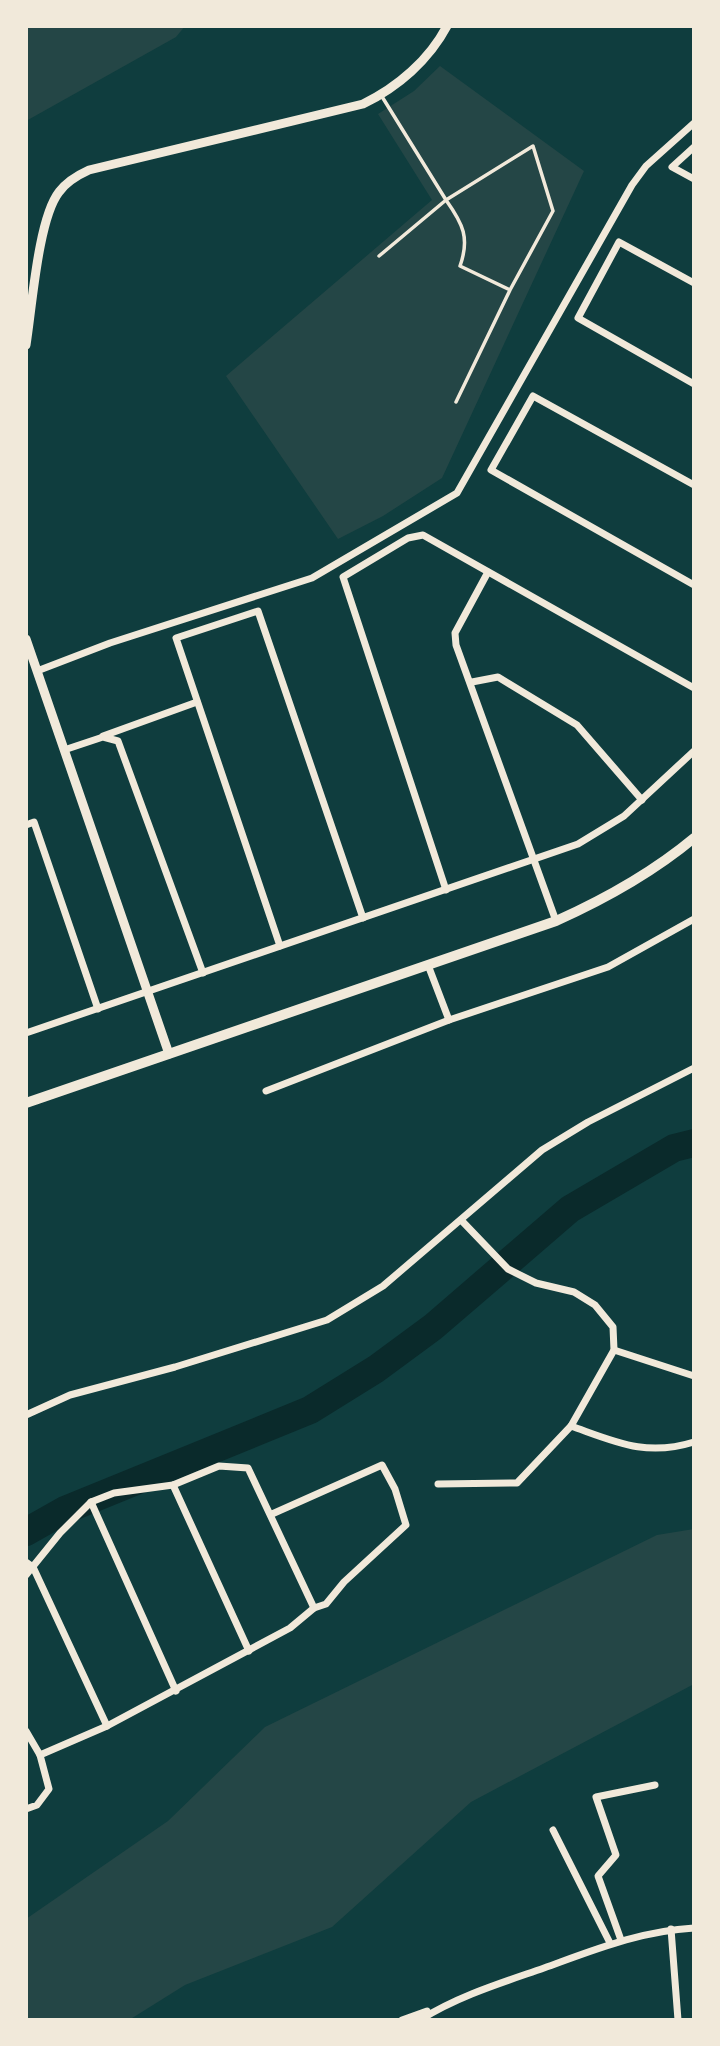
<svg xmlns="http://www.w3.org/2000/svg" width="720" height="2046" font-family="Rubik,sans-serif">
  <rect width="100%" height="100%" fill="#0f3d3e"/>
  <g fill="#244646">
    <polygon points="26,26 185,26 176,37 26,121"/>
    <polygon points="440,66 584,171 442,478 383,516 338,539 226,376 432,200 378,114 414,91"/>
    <polygon points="694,1529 694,1684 471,1802 332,1927 185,1985 129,2020 26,2020 26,1919 168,1821 265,1727 657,1535"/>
  </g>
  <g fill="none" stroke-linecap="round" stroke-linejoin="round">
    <polyline stroke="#0a2a2b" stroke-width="28" points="26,1532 65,1510 310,1410 376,1369 433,1327 570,1209 674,1148 694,1143"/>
    <g stroke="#f1e9da" stroke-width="3.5">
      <polyline points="379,256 446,200 381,95"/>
      <path d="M 456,402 L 510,290 L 460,266 C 470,238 463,224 446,200 L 533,146 L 553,211 L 510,290"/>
    </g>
    <g stroke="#f1e9da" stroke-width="7">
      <polyline points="694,147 672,167 694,179"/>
      <polyline points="694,283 619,242 578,318 694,384"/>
      <polyline points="694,485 533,396 491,470 694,585"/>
      <polyline points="488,572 455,633 456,645 556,921"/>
      <polyline points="37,671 110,643 312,578 457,493 632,185 646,166 694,123"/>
      <polyline points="472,682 498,677 577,725 642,800"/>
      <polyline points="103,736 197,702"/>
      <polyline points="64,750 103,737 118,741 203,973"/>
      <polyline points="26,825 34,822 98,1009"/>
      <polyline points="446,890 343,577 408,538 423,535 694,688"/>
      <polyline points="280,946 176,638 258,611 363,918"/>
      <polyline points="428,965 449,1020"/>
      <polyline points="26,1033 578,844 624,816 694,751"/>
      <polyline points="266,1091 449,1020 608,967 694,919"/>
      <polyline points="614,1350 694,1376"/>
      <polyline points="26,1415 70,1395 175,1367 327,1320 383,1286 542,1150 588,1122 694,1068"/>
      <path d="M 571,1426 C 616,1442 646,1457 694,1442"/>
      <polyline points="438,1484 517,1483 571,1426 614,1350 613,1327 595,1305 574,1292 536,1283 508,1269 462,1221"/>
      <polyline points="173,1485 249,1651"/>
      <polyline points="91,1502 176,1691"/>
      <polyline points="26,1562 33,1567 107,1726"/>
      <polyline points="26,1575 60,1533 91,1502 114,1493 173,1485 219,1466 248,1468 314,1608"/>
      <polyline points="26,1731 40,1755"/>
      <polyline points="26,1809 37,1805 49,1789 40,1755 107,1726 290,1628 314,1608 326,1604 344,1582 406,1525 395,1489 382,1465 272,1514"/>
      <polyline points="553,1830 610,1943"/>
      <polyline points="671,1929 678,2020"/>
      <polyline points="621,1940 598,1876 616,1855 596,1797 655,1785"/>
      <polyline points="402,2020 427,2011"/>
      <path d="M 420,2020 C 458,1996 501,1983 544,1968 C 594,1950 640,1931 694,1928"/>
    </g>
    <g stroke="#f1e9da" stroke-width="9">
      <path d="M 26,345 C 32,308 38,219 59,192 C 67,181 78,175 89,170 L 363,104 C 398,87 429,60 447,26"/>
      <polyline points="26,639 169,1054"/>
    </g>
    <path stroke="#f1e9da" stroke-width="10" d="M 26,1103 L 556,921 C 605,899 652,873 694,838"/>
  </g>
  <rect width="720" height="2046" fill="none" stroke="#f1e9da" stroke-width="56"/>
</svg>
